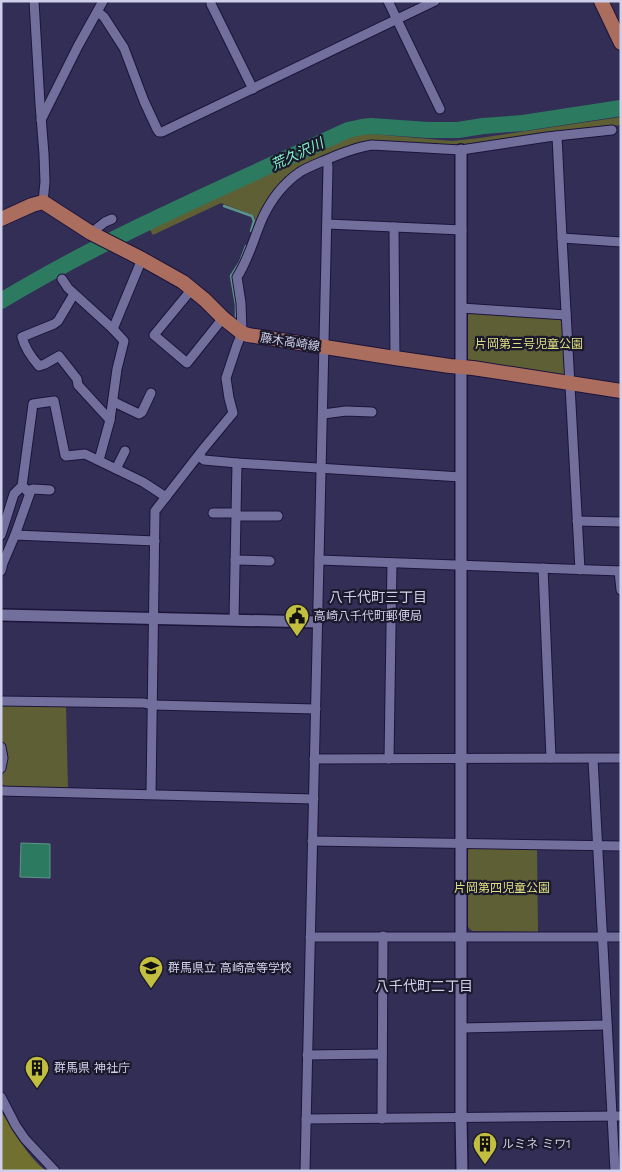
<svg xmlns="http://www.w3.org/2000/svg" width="622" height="1172" font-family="'Work Sans','Noto Sans JP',sans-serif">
  <rect width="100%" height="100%" fill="#332e56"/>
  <g fill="#5f5f35">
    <path d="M 621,117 L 621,125 C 565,130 510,142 454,146 L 353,145 L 271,194 L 263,207 L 256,223 L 255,218 L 253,215 L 221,203 L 155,234 L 153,235 L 150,230 L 141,234 L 140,233 L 288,165 L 319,150 L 355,135 L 372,134 L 452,141 L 480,138 Z"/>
    <polygon points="470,313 558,318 562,322 565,373 560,377 472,363 467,358 466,317"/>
    <path d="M 1,704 L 66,706 L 68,788 L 6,787 L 2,784 C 4,769 7,754 1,738 Z"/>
    <polygon points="470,848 537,849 538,932 472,931 466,925 467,851"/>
  </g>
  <path fill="#71702e" d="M 1,1111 C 14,1132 27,1156 46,1171 L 1,1171 Z"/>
  <polygon fill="#2c7b61" stroke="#5d948a" points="21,843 50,844 50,878 20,877"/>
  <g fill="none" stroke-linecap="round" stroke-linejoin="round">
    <g stroke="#5d948a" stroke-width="2.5">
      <polyline points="224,206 252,216 254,221 251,231"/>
      <polyline points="236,322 236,305 231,276 240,262 246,246"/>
    </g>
    <path stroke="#2c7b61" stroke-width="16" d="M 1,301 C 112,234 231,184 348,130 L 362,127 L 371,126 L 428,130 L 458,130 L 483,126 L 523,123 L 621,108"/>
    <defs>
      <g id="minor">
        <polyline points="34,1 40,104 44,154 45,182 43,202"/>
        <polyline points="211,1 211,4 253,89"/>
        <polyline points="388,1 440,109"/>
        <polyline points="98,12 104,17 124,48 144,101 157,129 159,132 162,132 435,1"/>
        <polyline points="41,120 78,46 103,1"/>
        <polyline points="557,136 562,238 580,570"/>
        <polyline points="327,224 462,230"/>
        <polyline points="394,227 395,358"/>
        <polyline points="91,233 105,222 112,219"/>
        <polyline points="562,238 621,242"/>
        <polyline points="62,279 68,288 113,329 124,341 117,369 110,420 99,460"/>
        <polyline points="192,289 154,335 187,363 223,318"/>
        <path d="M 74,294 L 58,321 L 54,324 L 22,337 C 25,349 31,357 39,366 L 45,364 L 59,356 L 77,379 L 78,385 L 110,420"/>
        <polyline points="461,308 566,315"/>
        <polyline points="113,329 142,259"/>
        <polyline points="114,402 139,414 142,412 151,393"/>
        <polyline points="323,414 346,411 372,412"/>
        <polyline points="199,456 204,460 237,463 461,477"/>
        <polyline points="116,469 125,451"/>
        <polyline points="27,491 33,489 50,490"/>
        <polyline points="213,513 236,513"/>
        <polyline points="236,516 278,516"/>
        <polyline points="577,521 621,522"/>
        <polyline points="1,535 14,494 22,486 33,404 54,401 65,455 66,456 85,454 143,482 166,497"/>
        <polyline points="15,535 30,493 22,486"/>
        <polyline points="235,560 270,561"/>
        <polyline points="319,560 621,571"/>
        <polyline points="543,568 551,758"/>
        <polyline points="1,571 3,563 15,535 155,541"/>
        <polyline points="619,571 621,590"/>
        <polyline points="234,620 237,463"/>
        <polyline points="1,701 144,703 152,705 316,709"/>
        <polyline points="1,747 3,758 1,768"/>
        <polyline points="314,759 621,758"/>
        <polyline points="389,759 392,563"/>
        <polyline points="593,759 615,1171"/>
        <polyline points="1,791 314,799"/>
        <path d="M 151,794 L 155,511 L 204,448 L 233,413 L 229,398 L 226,378 L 237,345 L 242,333 L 241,303 L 237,277 C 249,259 254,237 263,217 C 271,200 284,183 300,172 C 308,167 319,163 328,159 C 342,153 357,147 372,145 L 461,150 L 547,137 L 612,130"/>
        <polyline points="312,841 621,846"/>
        <polyline points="310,937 621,937"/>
        <polyline points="461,1028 607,1025"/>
        <polyline points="307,1055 382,1054"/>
        <polyline points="1,1097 16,1126 25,1139 55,1171"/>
        <polyline points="306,1119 621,1116"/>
        <polyline points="382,1119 383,936"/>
        <polyline points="305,1171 328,167 327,160"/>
      </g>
      <g id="tertiary">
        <polyline points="461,150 461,1118 462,1171"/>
        <polyline points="1,615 317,622"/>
      </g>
      <g id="primary">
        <polyline points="601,1 621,43"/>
        <polyline points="1,219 32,205 43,202 91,233 142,259 183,282 205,300 223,318 242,333 248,335 395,358 450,366 473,368 621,391"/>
      </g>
    </defs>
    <use href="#minor" stroke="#1c143b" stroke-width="11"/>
    <use href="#tertiary" stroke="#1c143b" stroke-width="14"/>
    <use href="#primary" stroke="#1c143b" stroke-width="16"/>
    <use href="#minor" stroke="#736f9d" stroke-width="9"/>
    <use href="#tertiary" stroke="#736f9d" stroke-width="11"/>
    <use href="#primary" stroke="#ab6e5e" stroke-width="14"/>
  </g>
  <defs>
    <symbol id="civic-pin" viewBox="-11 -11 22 30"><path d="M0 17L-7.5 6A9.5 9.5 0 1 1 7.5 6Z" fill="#c1be40" stroke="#1b192c"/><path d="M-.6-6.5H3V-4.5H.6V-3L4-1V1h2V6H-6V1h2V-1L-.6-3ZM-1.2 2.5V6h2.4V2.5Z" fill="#111"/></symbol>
    <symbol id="school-pin" viewBox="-11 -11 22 30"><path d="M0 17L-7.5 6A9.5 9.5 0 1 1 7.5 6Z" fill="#c1be40" stroke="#1b192c"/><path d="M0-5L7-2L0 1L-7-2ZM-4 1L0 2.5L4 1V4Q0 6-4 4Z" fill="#111"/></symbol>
    <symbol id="building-pin" viewBox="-11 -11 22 30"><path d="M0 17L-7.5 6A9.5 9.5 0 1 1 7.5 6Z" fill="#c1be40" stroke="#1b192c"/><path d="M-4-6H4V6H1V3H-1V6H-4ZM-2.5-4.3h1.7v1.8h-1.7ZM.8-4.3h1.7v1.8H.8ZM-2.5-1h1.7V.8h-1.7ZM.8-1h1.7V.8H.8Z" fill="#111"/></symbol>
  </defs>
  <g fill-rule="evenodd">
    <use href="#civic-pin" x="283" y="602" width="28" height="38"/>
    <use href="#school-pin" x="137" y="954" width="28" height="38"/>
    <use href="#building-pin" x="23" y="1054" width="28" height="38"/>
    <use href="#building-pin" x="471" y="1130" width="28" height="38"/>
  </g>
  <g text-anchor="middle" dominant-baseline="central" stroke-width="4.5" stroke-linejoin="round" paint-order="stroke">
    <g font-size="12" fill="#d0cfe9" stroke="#1b192c">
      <text transform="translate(290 342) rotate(9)">藤木高崎線</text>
    </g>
    <g font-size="12" fill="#e0df81" stroke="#1b192c">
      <text x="529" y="344">片岡第三号児童公園</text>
      <text x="502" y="888">片岡第四児童公園</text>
    </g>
    <g font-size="12" fill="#d0cfe9" stroke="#1b192c" text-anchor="start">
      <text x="314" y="616">高崎八千代町郵便局</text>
      <text x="168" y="968">群馬県立 高崎高等学校</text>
      <text x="54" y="1068">群馬県 神社庁</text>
      <text x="502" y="1144">ルミネ ミワ1</text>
    </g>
    <g font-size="14" font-style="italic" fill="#82f0c8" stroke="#1b192c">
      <text transform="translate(297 154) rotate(-25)">荒久沢川</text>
    </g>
    <g font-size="14" fill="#d0cfe9" stroke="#1b192c">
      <text x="378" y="597">八千代町三丁目</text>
      <text x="424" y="986">八千代町二丁目</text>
    </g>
  </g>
  <rect width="622" height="1172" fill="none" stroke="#d0cfe9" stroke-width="5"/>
</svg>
